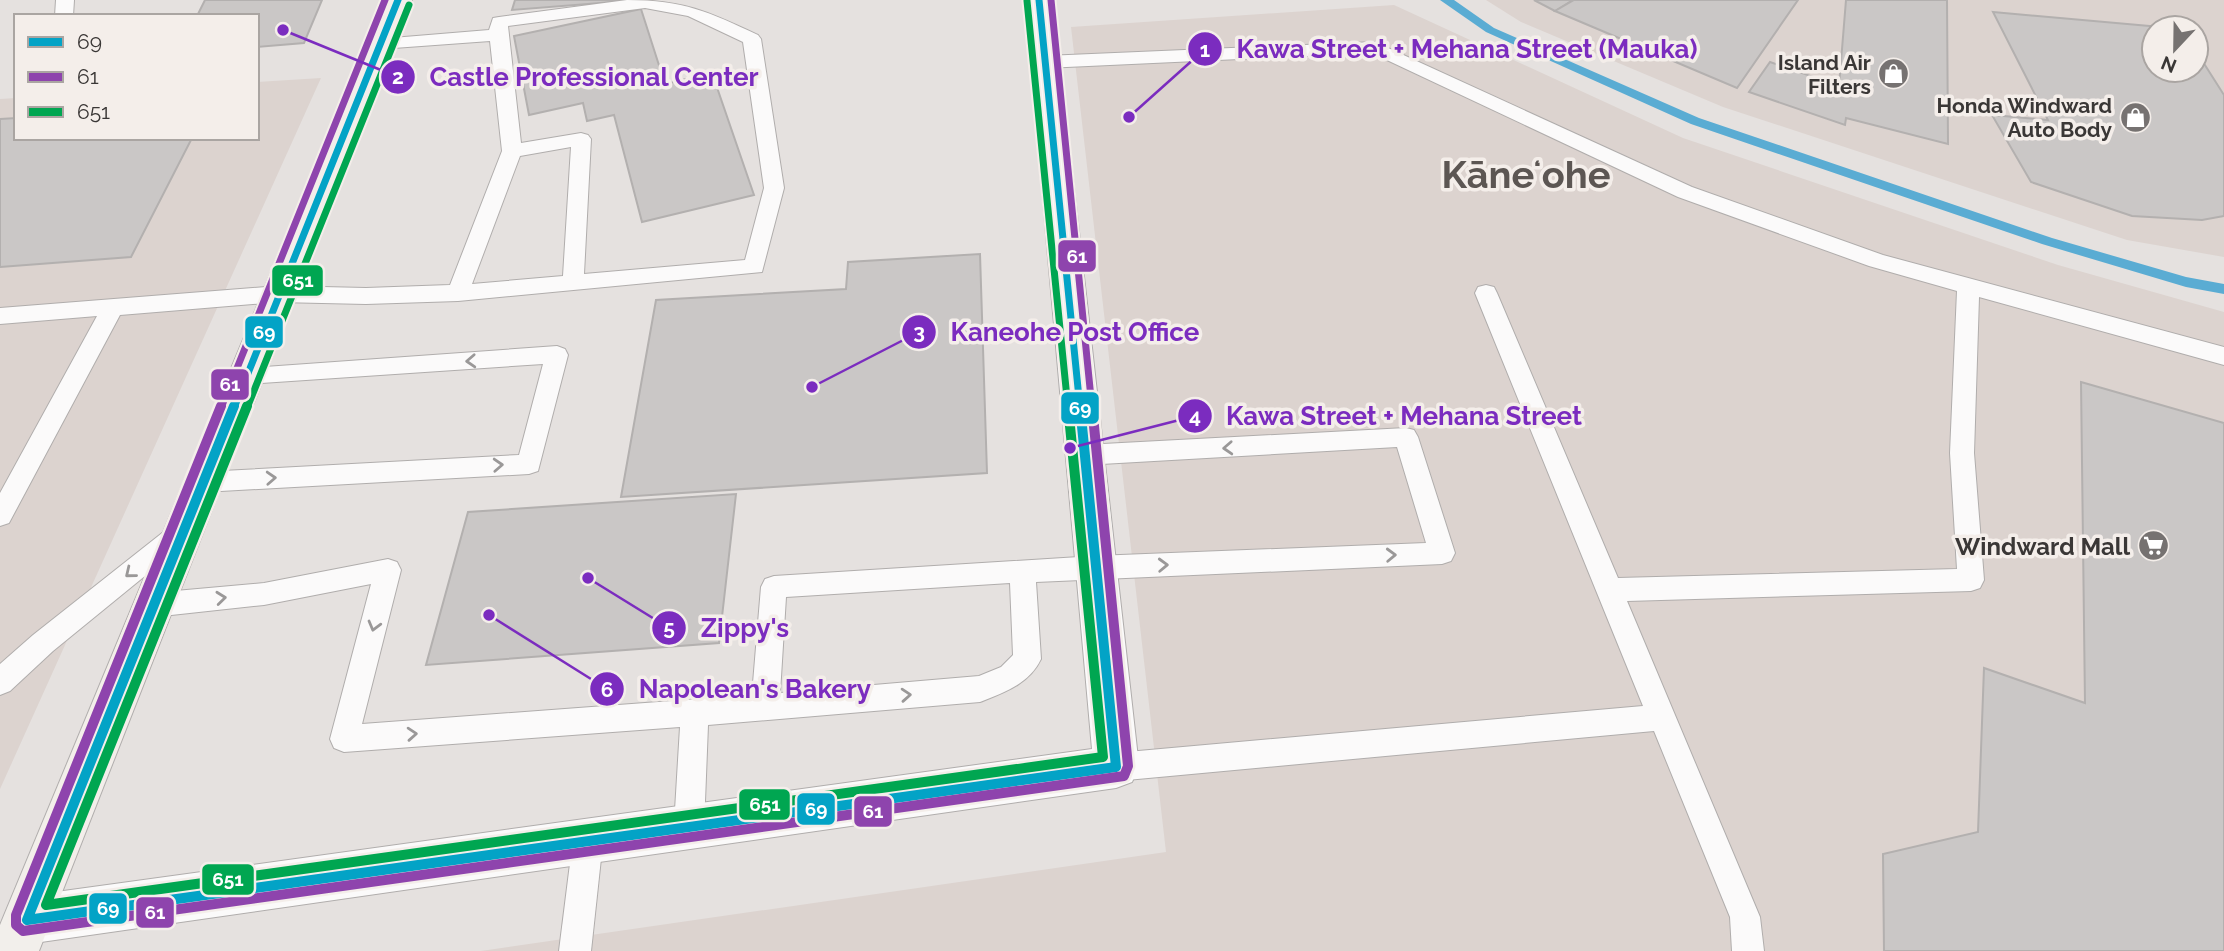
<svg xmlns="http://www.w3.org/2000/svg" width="2224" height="951" font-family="Raleway,sans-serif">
  <rect width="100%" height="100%" fill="#e5e1df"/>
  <g fill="#dcd3cf" fill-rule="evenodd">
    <path d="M 1486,0 L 2224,0 L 2224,257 L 2127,240 L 1723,107 L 1521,22 ZM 2154,28 L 2196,28 L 2196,70 L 2154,70 Z"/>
    <polygon points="1394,5 1683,138 2058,265 2224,312 2224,951 481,951 1166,852 1071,27"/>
    <polygon points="321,78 0,789 0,99 16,98 16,138 257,138 257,82"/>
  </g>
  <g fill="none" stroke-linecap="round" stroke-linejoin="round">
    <polygon fill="#5aacd3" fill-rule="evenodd" points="1440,0 1454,0 1494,28 1699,118 2052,238 2186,277 2224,284 2224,294 2186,287 2042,244 1691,124 1486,32"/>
  </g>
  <g fill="#cac7c6" stroke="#b3b0af" stroke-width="2">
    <polygon points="205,0 322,0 304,43 257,47 257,16 197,16"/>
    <polygon points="515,0 638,0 512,10"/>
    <polygon points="1534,0 1573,0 1555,11"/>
    <polygon points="1574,0 1798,0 1737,88 1555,11"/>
    <polygon points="1846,0 1947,0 1948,144 1846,118 1845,125 1749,92 1770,62 1839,86"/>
    <polygon points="641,9 665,84 712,73 754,195 642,222 614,115 587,121 583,103 529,115 514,36"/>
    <polygon points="1993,12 2172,28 2154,28 2154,70 2196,70 2196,51 2224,95 2224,216 2202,220 2132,216 2031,182 1992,115 2048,120"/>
    <polygon points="16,118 16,138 192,138 131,257 0,267 0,119"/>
    <polygon points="980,254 987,473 621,497 656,300 846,289 848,262"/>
    <polygon points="2081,382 2224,423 2224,951 1884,951 1883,854 1978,832 1984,668 2085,703"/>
    <polygon points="736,494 719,643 426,665 468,512"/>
  </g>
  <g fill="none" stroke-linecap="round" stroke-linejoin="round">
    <defs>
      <g id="service">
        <polygon points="56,0 74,0 73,16 55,16"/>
        <path d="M 627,0 C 684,0 709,12 758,35 L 761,39 L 784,188 L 762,272 L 458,301 L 366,304 L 278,302 L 120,315 L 9,523 L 0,526 L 0,493 L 97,316 L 0,324 L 0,308 L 278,286 L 366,288 L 450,285 L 502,151 L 490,41 L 380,49 L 371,44 L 380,39 L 489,30 L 493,18 L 499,17 ZM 645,8 L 688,16 L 743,42 L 764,188 L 745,260 L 584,274 L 591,139 L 588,135 L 581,133 L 521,143 L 508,26 ZM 571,147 L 563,276 L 472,284 L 520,156 Z"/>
        <polygon points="1375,42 1692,187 1883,255 2224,347 2224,365 1979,297 1974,453 1984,580 1980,588 1971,591 1627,601 1760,917 1764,951 1732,951 1730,917 1654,731 1116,781 1106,777 1102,767 1106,757 1116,753 1643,706 1475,293 1478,287 1486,285 1494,287 1497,293 1618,578 1957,569 1950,453 1957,291 1869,266 1678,197 1372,53 1045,68 1036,62 1045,56"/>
        <polygon points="557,346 565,349 568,355 538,471 529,474 203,492 194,489 191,482 194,475 203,472 519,455 543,364 246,384 238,381 234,375 238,369"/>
        <path d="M 1406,428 L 1414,430 L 1418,437 L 1455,553 L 1451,561 L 1442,564 L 1036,582 L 1041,659 C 1029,684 1005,692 980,702 L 708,725 L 704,827 L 699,837 L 689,842 L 679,837 L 674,827 L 680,727 L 344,752 L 334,748 L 330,739 L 371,584 L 264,605 L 153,617 L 144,613 L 140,605 L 144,597 L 153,593 L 264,583 L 388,559 L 397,562 L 401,570 L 362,724 L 752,695 L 761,587 L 765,579 L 774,576 L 1095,556 L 1426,543 L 1397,447 L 1084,465 L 1075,462 L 1072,455 L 1075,448 L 1084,445 ZM 1010,583 L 1013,655 L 1001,667 L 979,676 L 780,693 L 786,597 Z"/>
        <polygon points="180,522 189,526 193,533 189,540 53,651 10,691 0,695 0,664 33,635 171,526"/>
        <polygon points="588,825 599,830 603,840 591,951 559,951 573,840 577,830"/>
      </g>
      <polygon id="minor" points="1025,0 1053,0 1139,767 1132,782 1116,788 27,944 10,937 3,920 10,903 27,896 1092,749"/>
      <polygon id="secondary" points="384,0 412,0 39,951 0,951 0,925"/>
    </defs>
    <use href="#service" stroke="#b0adac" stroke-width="2"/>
    <use href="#minor" stroke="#b0adac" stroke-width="2"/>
    <use href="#secondary" stroke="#b0adac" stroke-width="2"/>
    <use href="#service" fill="#fbfafa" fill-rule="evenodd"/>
    <use href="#minor" fill="#fbfafa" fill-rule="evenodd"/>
    <use href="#secondary" fill="#f2efeb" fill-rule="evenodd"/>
    <defs>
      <g id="bus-1-far1">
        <polyline points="1039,0 1080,408"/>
        <polyline points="234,408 398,0"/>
      </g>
      <polyline id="bus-1" points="234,406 27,920 1116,767 1080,406"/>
      <g id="bus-2-far1">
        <polyline points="1051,0 1092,408"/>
        <polyline points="221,408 385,0"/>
      </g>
      <polyline id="bus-2" points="221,406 16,915 16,925 23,931 1124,776 1128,766 1092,406"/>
      <g id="bus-3-far1">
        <polyline points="1027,1 1068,408"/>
        <polyline points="247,408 409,5"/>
      </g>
      <polyline id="bus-3" points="247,406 46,905 1103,757 1068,406"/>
    </defs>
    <use href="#bus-1-far1" stroke="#f4eeea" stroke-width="11"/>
    <use href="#bus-1" stroke="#f4eeea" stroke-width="15"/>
    <use href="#bus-2-far1" stroke="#f4eeea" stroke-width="11"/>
    <use href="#bus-2" stroke="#f4eeea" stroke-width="15"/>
    <use href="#bus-3-far1" stroke="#f4eeea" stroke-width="11"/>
    <use href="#bus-3" stroke="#f4eeea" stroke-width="15"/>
    <use href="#bus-1-far1" stroke="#03a3c6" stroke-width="7"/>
    <use href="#bus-1" stroke="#03a3c6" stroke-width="10"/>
    <use href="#bus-2-far1" stroke="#8e44ad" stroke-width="7"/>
    <use href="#bus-2" stroke="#8e44ad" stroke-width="10"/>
    <use href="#bus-3-far1" stroke="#00a651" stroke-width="7"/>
    <use href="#bus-3" stroke="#00a651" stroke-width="10"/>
  </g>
  <defs><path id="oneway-chevron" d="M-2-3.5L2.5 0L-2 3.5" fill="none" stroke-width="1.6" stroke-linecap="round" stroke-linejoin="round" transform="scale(1.75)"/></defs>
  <g stroke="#9a9898">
    <use href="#oneway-chevron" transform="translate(471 361) rotate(177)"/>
    <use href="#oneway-chevron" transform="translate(1228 448) rotate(177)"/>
    <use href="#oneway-chevron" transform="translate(498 465) rotate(-3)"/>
    <use href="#oneway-chevron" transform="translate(271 478) rotate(-3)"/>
    <use href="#oneway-chevron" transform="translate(1391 555) rotate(-2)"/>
    <use href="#oneway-chevron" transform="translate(1163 565) rotate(-2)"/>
    <use href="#oneway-chevron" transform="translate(130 573) rotate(141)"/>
    <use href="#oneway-chevron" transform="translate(221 598) rotate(-6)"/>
    <use href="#oneway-chevron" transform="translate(374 626) rotate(105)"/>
    <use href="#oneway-chevron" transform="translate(906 695) rotate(-4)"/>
    <use href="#oneway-chevron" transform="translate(412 734) rotate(-4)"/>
  </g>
  <defs>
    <symbol id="shop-disc" viewBox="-11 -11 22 22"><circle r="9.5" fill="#767271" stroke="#f4eeea"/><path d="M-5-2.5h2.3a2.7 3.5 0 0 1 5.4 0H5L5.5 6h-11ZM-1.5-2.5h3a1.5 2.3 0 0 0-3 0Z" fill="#fff"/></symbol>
    <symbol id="supermarket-disc" viewBox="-11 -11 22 22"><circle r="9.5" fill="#767271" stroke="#f4eeea"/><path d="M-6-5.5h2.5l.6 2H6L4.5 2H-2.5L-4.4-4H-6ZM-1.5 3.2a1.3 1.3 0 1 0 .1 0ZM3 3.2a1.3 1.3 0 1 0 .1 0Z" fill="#fff"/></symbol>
  </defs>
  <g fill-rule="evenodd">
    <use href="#shop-disc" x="1876" y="56" width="35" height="35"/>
    <use href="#shop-disc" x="2118" y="100" width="35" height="35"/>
    <use href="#supermarket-disc" x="2136" y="528" width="35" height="35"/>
  </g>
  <g text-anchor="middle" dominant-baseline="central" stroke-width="7" stroke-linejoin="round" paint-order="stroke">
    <g font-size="21" font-weight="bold" fill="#3a3736" stroke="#f4eeea" text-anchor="end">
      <text x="1871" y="62">Island Air<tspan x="1871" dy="24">Filters</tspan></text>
      <text x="2112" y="105">Honda Windward<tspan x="2112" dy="24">Auto Body</tspan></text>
    </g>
    <g font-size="24" font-weight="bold" fill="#3a3736" stroke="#f4eeea" text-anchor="end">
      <text x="2130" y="546">Windward Mall</text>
    </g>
    <g font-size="38" font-weight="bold" fill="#5c5653" stroke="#f4eeea">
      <text x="1526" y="174">Kāneʻohe</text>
    </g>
  </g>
  <path fill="none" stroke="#7b2cbf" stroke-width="2.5" d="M1129 117L1205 49M283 30L398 77M812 387L919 332M1070 448L1195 416M588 578L669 628M489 615L607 689"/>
  <g fill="#7b2cbf" stroke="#f4eeea" stroke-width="2.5">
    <circle cx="1129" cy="117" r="7"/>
    <circle cx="283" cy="30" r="7"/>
    <circle cx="812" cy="387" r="7"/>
    <circle cx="1070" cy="448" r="7"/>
    <circle cx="588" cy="578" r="7"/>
    <circle cx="489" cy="615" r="7"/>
    <circle cx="1205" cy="49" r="18"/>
    <circle cx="398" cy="77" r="18"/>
    <circle cx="919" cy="332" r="18"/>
    <circle cx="1195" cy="416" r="18"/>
    <circle cx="669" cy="628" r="18"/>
    <circle cx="607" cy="689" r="18"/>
  </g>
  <g font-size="21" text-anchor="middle" font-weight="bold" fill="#fff">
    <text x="1205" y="57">1</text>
    <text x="398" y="84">2</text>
    <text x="919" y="339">3</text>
    <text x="1195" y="423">4</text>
    <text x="669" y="635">5</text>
    <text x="607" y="697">6</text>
  </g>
  <g font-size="26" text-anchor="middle" font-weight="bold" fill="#7b2cbf" stroke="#f4eeea" stroke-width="7" stroke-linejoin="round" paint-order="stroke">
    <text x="1467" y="58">Kawa Street + Mehana Street (Mauka)</text>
    <text x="594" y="86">Castle Professional Center</text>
    <text x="1075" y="341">Kaneohe Post Office</text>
    <text x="1404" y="425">Kawa Street + Mehana Street</text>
    <text x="745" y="637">Zippy's</text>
    <text x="755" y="698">Napolean's Bakery</text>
  </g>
  <g stroke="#f4eeea" stroke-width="2.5">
    <rect x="1057" y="239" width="40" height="34" rx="7" fill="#8e44ad"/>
    <rect x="271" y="264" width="53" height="33" rx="7" fill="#00a651"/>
    <rect x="244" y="315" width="40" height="34" rx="7" fill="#03a3c6"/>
    <rect x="210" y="368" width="40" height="33" rx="7" fill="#8e44ad"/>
    <rect x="1060" y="391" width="40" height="34" rx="7" fill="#03a3c6"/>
    <rect x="738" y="788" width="53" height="33" rx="7" fill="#00a651"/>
    <rect x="796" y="792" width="40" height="34" rx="7" fill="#03a3c6"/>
    <rect x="853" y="795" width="40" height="33" rx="7" fill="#8e44ad"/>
    <rect x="201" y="863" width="54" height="33" rx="7" fill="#00a651"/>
    <rect x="88" y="892" width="40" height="33" rx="7" fill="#03a3c6"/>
    <rect x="135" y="896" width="40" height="33" rx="7" fill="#8e44ad"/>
  </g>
  <g font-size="19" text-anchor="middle" font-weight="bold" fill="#fff">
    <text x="1077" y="263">61</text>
    <text x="298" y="287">651</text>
    <text x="264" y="339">69</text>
    <text x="230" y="391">61</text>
    <text x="1080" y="415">69</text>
    <text x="765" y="811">651</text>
    <text x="816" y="816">69</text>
    <text x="873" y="818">61</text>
    <text x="228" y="886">651</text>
    <text x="108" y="915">69</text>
    <text x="155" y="919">61</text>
  </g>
  <rect x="14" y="14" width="245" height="126" fill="#f4eeea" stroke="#aaa5a2" stroke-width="2"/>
  <rect x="28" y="37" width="35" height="10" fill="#03a3c6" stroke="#aaa5a2" stroke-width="2"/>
  <text x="77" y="49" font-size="21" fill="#3a3736">69</text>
  <rect x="28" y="72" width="35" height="10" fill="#8e44ad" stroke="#aaa5a2" stroke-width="2"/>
  <text x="77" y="84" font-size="21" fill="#3a3736">61</text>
  <rect x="28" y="107" width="35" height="10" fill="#00a651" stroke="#aaa5a2" stroke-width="2"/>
  <text x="77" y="119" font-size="21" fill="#3a3736">651</text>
  <g transform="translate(2175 49) rotate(202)"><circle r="33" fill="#f4eeea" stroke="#aaa5a2" stroke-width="2"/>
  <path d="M0-5L12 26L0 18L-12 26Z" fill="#767271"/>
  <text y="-10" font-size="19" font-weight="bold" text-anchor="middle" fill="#3a3736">N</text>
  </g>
</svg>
